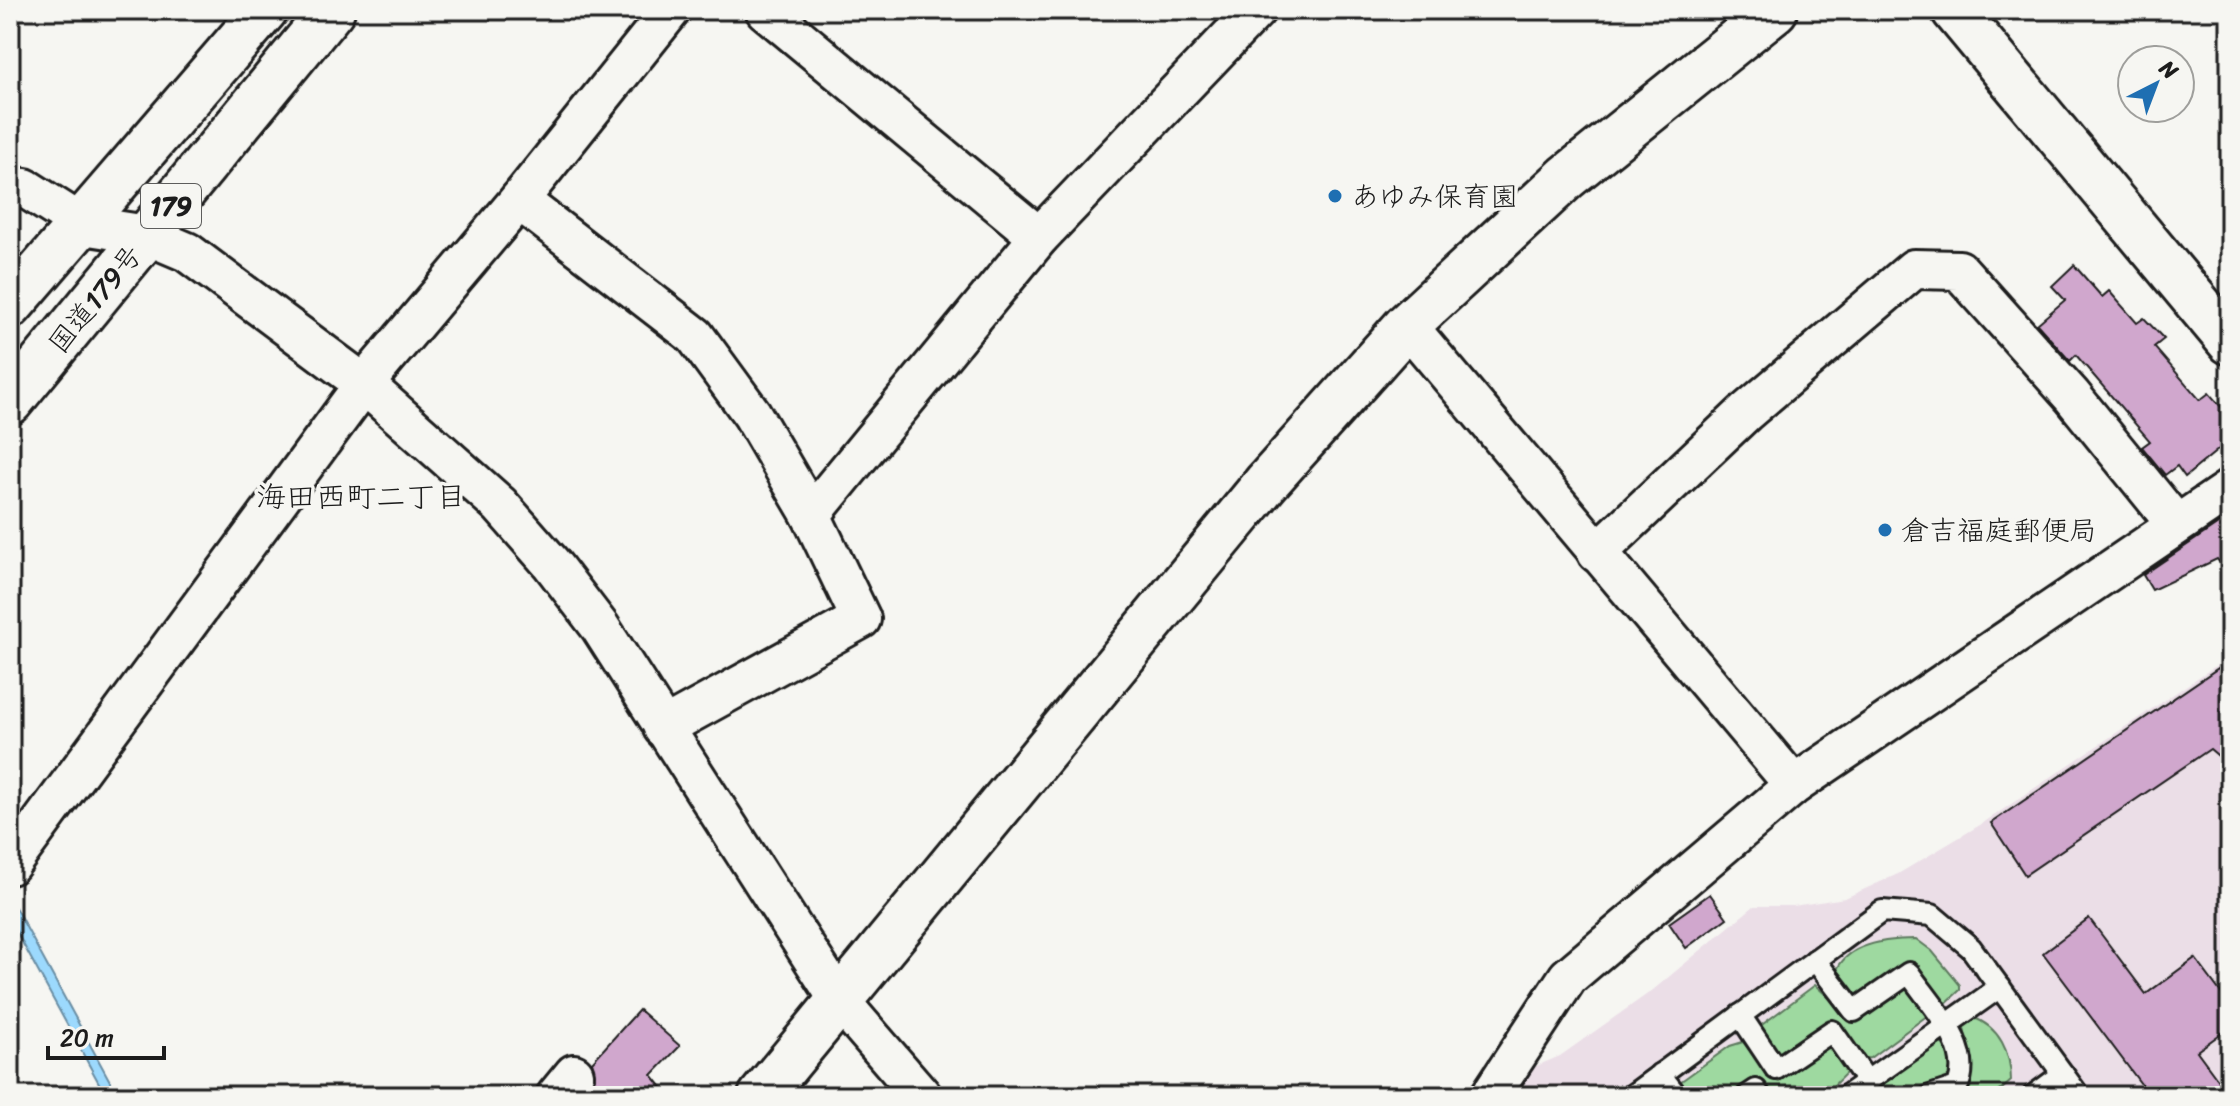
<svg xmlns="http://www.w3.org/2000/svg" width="2240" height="1106" font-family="Sriracha,'Klee One',sans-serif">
  <rect width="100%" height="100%" fill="#f6f6f2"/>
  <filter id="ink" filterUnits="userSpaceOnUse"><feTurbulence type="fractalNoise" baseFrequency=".0125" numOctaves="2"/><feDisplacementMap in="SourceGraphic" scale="16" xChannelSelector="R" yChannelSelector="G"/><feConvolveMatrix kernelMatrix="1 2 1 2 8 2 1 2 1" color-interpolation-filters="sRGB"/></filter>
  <g filter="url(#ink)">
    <polygon fill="#ebdee7" points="2230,656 2230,1096 1516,1096 1534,1067 1560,1056 1653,990 1754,906 1793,906 1845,898 1898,874 1980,825"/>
    <g fill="#9ed9a0" stroke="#5d7a5e" stroke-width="2">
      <path d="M 1916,939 L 1932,951 L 1960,985 L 1960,990 L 1945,1004 L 1911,962 L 1860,997 L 1855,997 L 1836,972 C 1847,943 1889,939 1916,939 Z"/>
      <polygon points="1815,985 1853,1020 1903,987 1910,987 1928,1015 1870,1058 1862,1059 1832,1023 1777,1058 1759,1027"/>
      <path d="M 1972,1017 C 2000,1027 2011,1053 2011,1081 L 1994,1096 L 1961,1096 L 1973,1073 L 1963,1023 Z"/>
      <polygon points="1743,1042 1773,1080 1779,1082 1825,1044 1833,1045 1851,1068 1823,1096 1771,1096 1756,1078 1733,1096 1686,1096 1680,1082 1730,1046"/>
      <path d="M 1940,1042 L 1950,1051 L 1954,1077 C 1927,1096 1897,1096 1865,1096 Z"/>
    </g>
    <polygon fill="#9cd9fd" stroke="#698da3" stroke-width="2" points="10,899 20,916 118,1096 106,1096 10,920"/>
    <g fill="#d0a7cd" stroke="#1c1c1c" stroke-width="2">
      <polygon points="2074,265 2102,297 2109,291 2137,323 2144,318 2164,339 2154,347 2200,400 2209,393 2230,417 2230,440 2185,477 2177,466 2165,475 2142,447 2150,441 2076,355 2070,361 2037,324 2065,300 2052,286"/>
      <polygon points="2230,516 2230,577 2217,559 2152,590 2143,575"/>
      <polygon points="2230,660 2230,766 2210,749 2025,875 1991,823"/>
      <polygon points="1710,894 1727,918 1686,948 1669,923"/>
      <polygon points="2089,918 2146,994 2195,958 2230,1005 2230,1027 2197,1051 2230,1096 2150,1096 2043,953"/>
      <polygon points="639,1010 680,1046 652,1075 669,1096 584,1096 595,1078 592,1062"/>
    </g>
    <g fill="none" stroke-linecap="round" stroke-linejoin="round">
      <defs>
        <g id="lane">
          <path d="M 1815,960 L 1854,1011 L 1909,973 C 1930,1004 1976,1049 1957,1087 L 1930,1096"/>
          <polyline points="1740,1015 1776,1069 1832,1031 1867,1081"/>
          <polyline points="1660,1074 1677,1096"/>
          <polyline points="1631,1096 1882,911 1932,915 1971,948 2079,1096"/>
          <polyline points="1747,1096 1756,1090 1760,1096"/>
          <polyline points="1846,1096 2000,987"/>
          <polyline points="2033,1096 2063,1074"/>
        </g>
        <g id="street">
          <polyline points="765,10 1039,237"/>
          <polyline points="10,187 25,188 83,225 147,235 187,252 364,384 500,505 551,563 600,627 839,1000 922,1096"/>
          <polyline points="519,200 695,336 752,414 811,515"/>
          <polyline points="1407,325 1794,785"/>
          <polyline points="1597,553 1746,412 1914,269 1959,270 2072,396 2175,523"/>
          <polyline points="663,728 861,619 811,515 1039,237 1256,10"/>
          <polyline points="10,865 364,384 519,200 671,10"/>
          <polyline points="556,1096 574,1074"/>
          <polyline points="1490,1096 1568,977 1794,785 2230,489"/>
        </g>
        <g id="secondary">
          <polyline points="1954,10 2230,342"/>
          <polyline points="761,1096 1266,483 1407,325 1567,177 1775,10"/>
        </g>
        <g id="highway">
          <polyline points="10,306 265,10"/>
          <polyline points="10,402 332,10"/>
        </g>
      </defs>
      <use href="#lane" stroke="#1c1c1c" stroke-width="26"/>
      <use href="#street" stroke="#1c1c1c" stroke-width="44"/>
      <use href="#secondary" stroke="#1c1c1c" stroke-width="50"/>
      <use href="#highway" stroke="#1c1c1c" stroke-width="50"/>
      <use href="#lane" stroke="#f6f6f2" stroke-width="20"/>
      <use href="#street" stroke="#f6f6f2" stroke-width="38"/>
      <use href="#secondary" stroke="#f6f6f2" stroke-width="44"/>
      <use href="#highway" stroke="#f6f6f2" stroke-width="44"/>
    </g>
  </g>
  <g fill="#1f6fb2" stroke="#f6f6f2" stroke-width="3">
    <circle cx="1335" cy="196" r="8"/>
    <circle cx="1885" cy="530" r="8"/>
  </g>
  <g text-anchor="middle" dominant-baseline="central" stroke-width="7" stroke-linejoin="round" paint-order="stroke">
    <rect fill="#f6f6f2" stroke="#5d5d5c" stroke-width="2" x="141" y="184" width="60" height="44" rx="6"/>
    <g font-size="26" font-weight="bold" fill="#1c1c1c">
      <text x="171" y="206">179</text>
    </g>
    <g font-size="28" fill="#1c1c1c" stroke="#f6f6f2" text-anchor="start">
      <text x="1351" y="196">あゆみ保育園</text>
      <text x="1901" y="530">倉吉福庭郵便局</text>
    </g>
    <g font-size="28" fill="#1c1c1c" stroke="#f6f6f2">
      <text transform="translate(95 299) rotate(-51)">国道179号</text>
    </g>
    <g font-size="30" fill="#1c1c1c" stroke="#f6f6f2">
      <text x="361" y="497">海田西町二丁目</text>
    </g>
  </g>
  <rect width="2240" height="1106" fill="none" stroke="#f6f6f2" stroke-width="40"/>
  <rect x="20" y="20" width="2200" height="1066" fill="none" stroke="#1c1c1c" stroke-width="3" filter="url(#ink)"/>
  <g transform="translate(2156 84) rotate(42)"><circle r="38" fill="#f6f6f2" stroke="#9f9f9c" stroke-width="2"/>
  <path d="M0-6L14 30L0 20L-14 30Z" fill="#1f6fb2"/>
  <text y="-12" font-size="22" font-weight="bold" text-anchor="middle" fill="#1c1c1c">N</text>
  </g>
  <path d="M48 1046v12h116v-12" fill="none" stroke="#1c1c1c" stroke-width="4"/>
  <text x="60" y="1046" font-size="24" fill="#1c1c1c" stroke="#f6f6f2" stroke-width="6" paint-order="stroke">20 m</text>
</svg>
